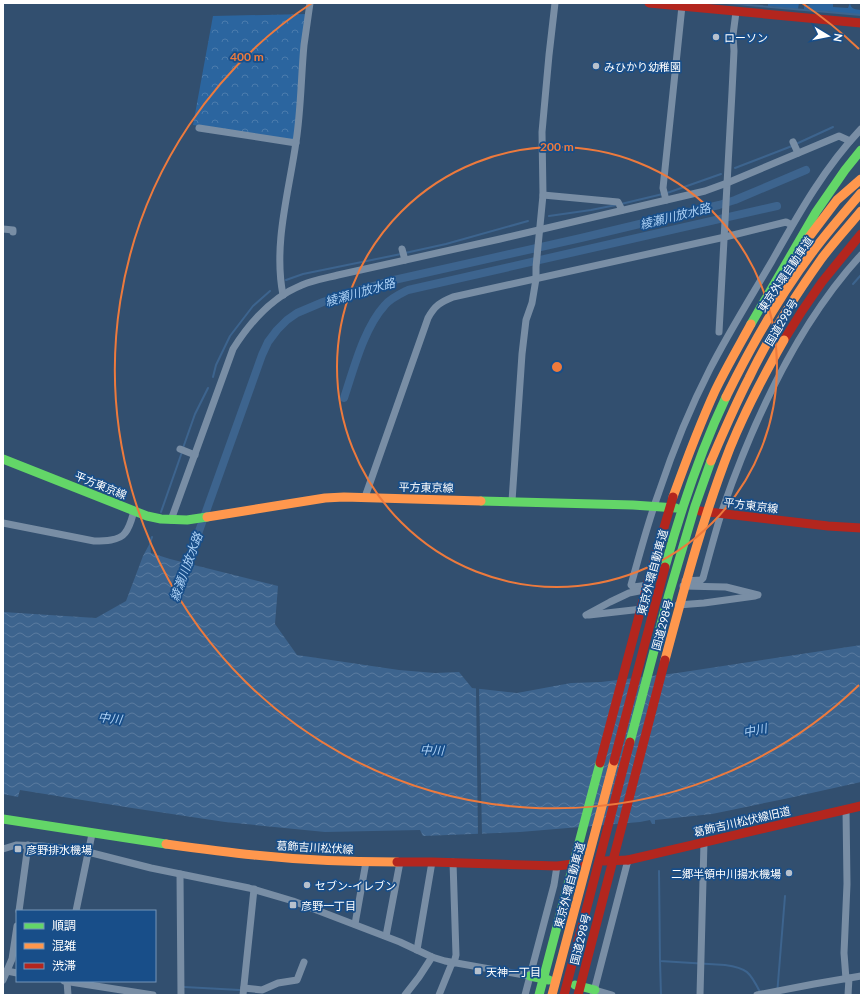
<svg xmlns="http://www.w3.org/2000/svg" width="864" height="998" font-family="Lato,'Noto Sans JP',sans-serif">
  <defs>
    <pattern id="forest-crowns" width="20" height="18" patternUnits="userSpaceOnUse"><rect width="20" height="18" fill="#2b659f"/><path d="M2 6a3 3 0 1 1 6 0M12 15a3 3 0 1 1 6 0" fill="none" stroke="#4b7cad"/></pattern>
    <pattern id="water-waves" width="16" height="10" patternUnits="userSpaceOnUse"><rect width="16" height="10" fill="#3d648e"/><path d="M0 5q4-4 8 0t8 0" fill="none" stroke="#5a7b9f"/></pattern>
  </defs>
  <rect width="100%" height="100%" fill="#324f6f"/>
  <g fill="#2b659f">
    <polygon points="768,3 799,3 798,9 768,6"/>
    <path d="M 811,3 L 833,3 L 833,7 L 848,8 L 850,3 C 851,10 856,9 861,10 L 861,15 L 804,9 L 804,6 L 811,4 Z"/>
  </g>
  <polygon fill="url(#forest-crowns)" points="307,14 295,141 193,125 213,16"/>
  <polygon fill="url(#water-waves)" points="150,543 151,553 170,559 278,586 275,624 297,655 399,670 435,673 459,672 472,688 517,693 571,683 601,682 677,673 861,645 861,782 789,798 712,814 655,820 655,824 652,824 650,820 640,822 520,832 423,836 420,830 325,832 225,822 132,808 20,790 18,797 3,794 3,612 96,618 126,601 143,556"/>
  <polygon fill="#324f6f" points="476,686 479,687 482,836 478,836"/>
  <g fill="none" stroke-linecap="round" stroke-linejoin="round">
    <g stroke="#3d648e" stroke-width="2">
      <polyline points="726,3 861,15"/>
      <polyline points="796,144 833,127"/>
      <polyline points="735,168 792,146"/>
      <polyline points="621,204 667,193 721,174"/>
      <polyline points="549,216 591,210 616,205"/>
      <polyline points="405,253 446,244 528,221"/>
      <polyline points="286,280 303,274 401,254"/>
      <polyline points="853,284 861,275"/>
      <polyline points="213,377 216,365 230,336 253,306 270,291"/>
      <polyline points="183,448 195,414 208,388"/>
      <polyline points="161,512 182,452"/>
      <polyline points="150,543 152,537"/>
      <path d="M 659,871 L 660,961 L 725,965 C 747,968 750,972 760,992"/>
      <polyline points="660,961 661,995"/>
      <polyline points="184,987 240,990"/>
      <polyline points="777,995 785,896"/>
    </g>
    <g stroke="#3d648e" stroke-width="8">
      <path d="M 344,398 C 354,368 364,328 385,305 C 391,298 400,294 408,290 L 777,206"/>
      <polyline points="184,573 262,355 268,342 277,330 287,320 297,313 323,302 359,290 394,280 581,238 719,205 735,200 806,170"/>
    </g>
    <g stroke="#798ea5" stroke-width="7">
      <polyline points="199,128 296,143"/>
      <polyline points="793,142 798,153"/>
      <polyline points="543,195 618,202 622,210"/>
      <polyline points="666,200 663,188 682,6"/>
      <polyline points="3,229 13,230 13,232"/>
      <polyline points="402,249 405,260"/>
      <path d="M 283,295 C 273,244 289,192 296,142 C 301,110 301,77 304,45 C 306,31 308,17 310,3"/>
      <polyline points="719,332 732,92 734,51 733,35 736,12"/>
      <polyline points="180,449 195,455"/>
      <path d="M 365,497 L 428,318 C 435,305 441,302 453,297 L 725,237 L 786,222 L 792,225"/>
      <polyline points="512,501 522,354 526,320 532,303 536,279 536,267 543,195 542,132 549,55 555,3"/>
      <path d="M 171,520 L 233,349 C 250,322 272,297 302,285 C 314,280 326,278 338,275 L 500,239 L 705,191 L 727,183 L 839,136 L 850,141"/>
      <path d="M 3,523 L 94,541 C 104,541 119,541 125,533 C 130,527 132,518 134,511"/>
      <path d="M 685,581 L 701,580 L 703,578 C 709,556 715,533 722,511 C 753,421 796,326 861,255"/>
      <path d="M 649,585 L 633,587 L 631,585 C 640,553 648,522 659,492 C 673,450 690,408 710,369 C 729,332 751,297 772,261 C 798,215 824,168 861,129"/>
      <polyline points="683,586 726,587 758,595"/>
      <polyline points="678,605 704,603 755,596"/>
      <polyline points="586,615 610,602 629,593 644,590"/>
      <polyline points="589,615 642,609"/>
      <polyline points="846,809 847,884 844,953 846,979"/>
      <polyline points="3,849 16,845 43,846 75,850 88,852 151,868 249,888 293,901 400,942 432,957 445,961 530,976"/>
      <polyline points="453,862 456,955 454,963"/>
      <polyline points="180,874 181,995"/>
      <polyline points="19,911 28,845"/>
      <polyline points="76,911 92,834"/>
      <polyline points="355,924 366,862"/>
      <polyline points="386,936 400,862"/>
      <polyline points="417,950 432,862"/>
      <polyline points="7,971 17,973"/>
      <polyline points="3,980 12,959 17,926"/>
      <polyline points="64,981 153,995"/>
      <polyline points="67,981 68,995"/>
      <polyline points="244,988 262,990 278,983 297,980 304,962"/>
      <polyline points="595,990 612,995"/>
      <polyline points="243,995 254,889"/>
      <polyline points="405,995 419,977 432,957"/>
      <polyline points="439,995 452,963"/>
      <polyline points="525,995 554,885 557,866"/>
      <polyline points="593,995 628,860"/>
      <polyline points="700,995 704,842"/>
      <polyline points="757,995 814,984 861,976"/>
      <polyline points="848,995 849,978"/>
    </g>
    <g stroke="#63d668" stroke-width="9">
      <polyline points="751,324 816,212 845,170 861,150"/>
      <polyline points="3,459 147,516 161,519 187,520 207,517"/>
      <polyline points="481,501 633,505 676,508"/>
      <polyline points="3,819 166,844"/>
      <polyline points="530,976 549,980"/>
      <polyline points="575,985 595,990"/>
    </g>
    <g stroke="#ff974d" stroke-width="9">
      <polyline points="806,241 837,200 861,179"/>
      <polyline points="207,517 325,498 344,497 481,501"/>
      <path d="M 166,844 C 195,848 224,852 254,855 C 301,860 349,862 397,862"/>
    </g>
    <g stroke="#b3261e" stroke-width="9">
      <polyline points="649,3 861,23"/>
      <polyline points="784,340 802,311 822,282 861,234"/>
      <polyline points="700,511 828,526 861,528"/>
      <polyline points="628,860 861,806"/>
      <polyline points="604,861 628,860"/>
      <polyline points="397,862 432,862 557,866 581,863"/>
    </g>
    <g stroke="#63d668" stroke-width="9">
      <path d="M 665,567 C 681,509 700,452 726,397"/>
      <polyline points="630,742 669,594 695,506 711,461"/>
      <polyline points="539,995 600,763"/>
    </g>
    <g stroke="#ff974d" stroke-width="9">
      <path d="M 726,397 C 751,346 780,295 814,250 C 829,230 845,212 861,193"/>
      <path d="M 711,461 C 723,433 735,405 749,378 C 769,336 795,296 822,258 C 834,242 848,227 861,211"/>
      <path d="M 673,497 C 686,461 699,426 715,391 C 726,368 739,346 751,324"/>
      <path d="M 665,660 C 684,589 703,517 730,448 C 745,411 764,375 784,340"/>
      <polyline points="552,995 614,761"/>
    </g>
    <g stroke="#b3261e" stroke-width="9">
      <polyline points="614,761 665,567"/>
      <polyline points="600,763 648,582 673,497"/>
      <polyline points="564,995 630,742"/>
      <polyline points="578,995 665,660"/>
    </g>
  </g>
  <g fill="none" stroke="#ed7a3d" stroke-width="2">
    <circle cx="557" cy="367" r="220"/>
    <path d="M859 685A439 439 0 1 1 312 3M802 3A439 439 0 0 1 859 49"/>
  </g>
  <g fill="#b7c1cd" stroke="#184e89" stroke-width="1.5">
    <circle cx="716" cy="37" r="4"/>
    <circle cx="596" cy="66" r="4"/>
    <rect x="14" y="845" width="8" height="8" rx="2"/>
    <circle cx="789" cy="873" r="4"/>
    <circle cx="307" cy="885" r="4"/>
    <rect x="289" y="901" width="8" height="8" rx="2"/>
    <rect x="474" y="967" width="8" height="8" rx="2"/>
  </g>
  <g text-anchor="middle" dominant-baseline="central" stroke-width="3.5" stroke-linejoin="round" paint-order="stroke">
    <g font-size="11" fill="#fff" stroke="#184e89" text-anchor="start">
      <text x="724" y="37">ローソン</text>
      <text x="604" y="66">みひかり幼稚園</text>
      <text x="26" y="849">彦野排水機場</text>
      <text x="781" y="873" text-anchor="end">二郷半領中川揚水機場</text>
      <text x="315" y="885">セブン-イレブン</text>
      <text x="301" y="905">彦野一丁目</text>
      <text x="486" y="971">天神一丁目</text>
    </g>
    <g font-size="11" fill="#fff" stroke="#184e89">
      <text transform="translate(785 274) rotate(-56)">東京外環自動車道</text>
      <text transform="translate(781 322) rotate(-59)">国道298号</text>
      <text transform="translate(101 485) rotate(22)">平方東京線</text>
      <text transform="translate(426 487) rotate(1)">平方東京線</text>
      <text transform="translate(751 505) rotate(7)">平方東京線</text>
      <text transform="translate(652 572) rotate(-75)">東京外環自動車道</text>
      <text transform="translate(662 625) rotate(-75)">国道298号</text>
      <text transform="translate(742 821) rotate(-13)">葛飾吉川松伏線旧道</text>
      <text transform="translate(315 847) rotate(3)">葛飾吉川松伏線</text>
      <text transform="translate(569 885) rotate(-75)">東京外環自動車道</text>
      <text transform="translate(580 939) rotate(-76)">国道298号</text>
    </g>
    <g font-size="12" font-style="italic" fill="#abd0f5" stroke="#184e89">
      <text transform="translate(675 216) rotate(-14)">綾瀬川放水路</text>
      <text transform="translate(360 292) rotate(-16)">綾瀬川放水路</text>
      <text transform="translate(186 567) rotate(-70)">綾瀬川放水路</text>
      <text transform="translate(110 718) rotate(7)">中川</text>
      <text transform="translate(755 730) rotate(-11)">中川</text>
      <text transform="translate(432 750) rotate(2)">中川</text>
    </g>
  </g>
  <circle cx="557" cy="367" r="6" fill="#ed7a3d" stroke="#184e89" stroke-width="2"/>
  <g font-size="12" text-anchor="middle" font-weight="bold" fill="#ed7a3d" stroke="#184e89" stroke-width="3.5" stroke-linejoin="round" paint-order="stroke">
    <text x="247" y="61">400 m</text>
    <text x="557" y="151">200 m</text>
  </g>
  <rect width="864" height="998" fill="none" stroke="#ffffff" stroke-width="8"/>
  <rect x="16" y="910" width="140" height="72" fill="#184e89" stroke="#7495b8"/>
  <rect x="24" y="923" width="20" height="6" fill="#63d668" stroke="#7495b8"/>
  <text x="52" y="930" font-size="12" fill="#ffffff">順調</text>
  <rect x="24" y="943" width="20" height="6" fill="#ff974d" stroke="#7495b8"/>
  <text x="52" y="950" font-size="12" fill="#ffffff">混雑</text>
  <rect x="24" y="963" width="20" height="6" fill="#b3261e" stroke="#7495b8"/>
  <text x="52" y="970" font-size="12" fill="#ffffff">渋滞</text>
  <g transform="translate(828 36) rotate(100)" stroke="#184e89" stroke-width="3" paint-order="stroke">
  <path d="M0-3L7 15L0 10L-7 15Z" fill="#ffffff"/>
  <text y="-6" font-size="11" font-weight="bold" text-anchor="middle" fill="#ffffff">N</text>
  </g>
</svg>
